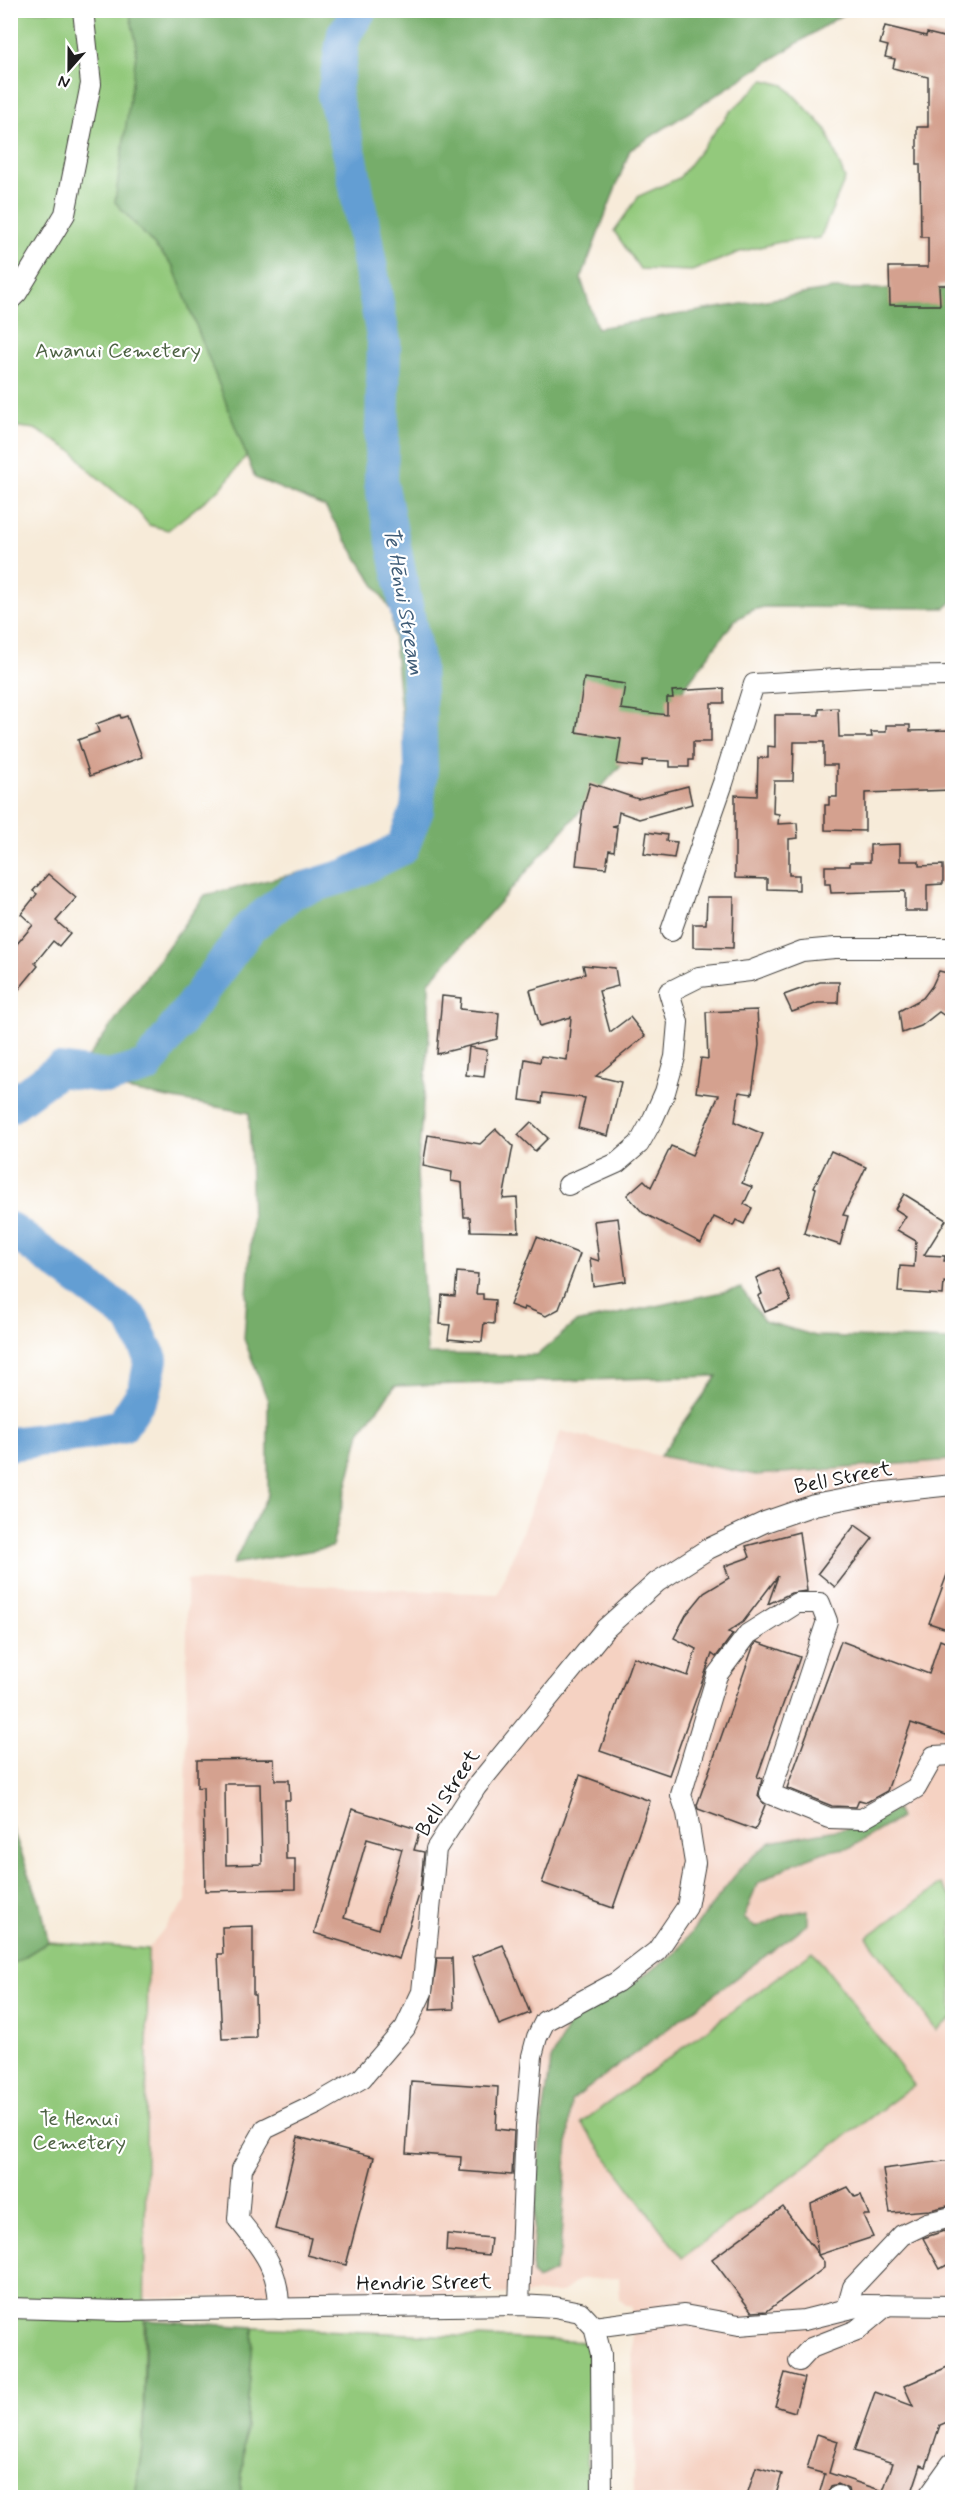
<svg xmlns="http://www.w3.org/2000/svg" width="963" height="2508" font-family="Mynerve,sans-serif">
  <rect width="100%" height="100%" fill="#fff"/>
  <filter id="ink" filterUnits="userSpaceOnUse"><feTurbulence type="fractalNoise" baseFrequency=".0167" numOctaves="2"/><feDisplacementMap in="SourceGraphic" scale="12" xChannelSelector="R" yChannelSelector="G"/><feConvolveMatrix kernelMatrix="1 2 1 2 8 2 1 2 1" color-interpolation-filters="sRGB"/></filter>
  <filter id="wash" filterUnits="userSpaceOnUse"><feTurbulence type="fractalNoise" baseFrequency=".008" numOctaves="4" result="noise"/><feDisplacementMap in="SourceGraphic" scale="24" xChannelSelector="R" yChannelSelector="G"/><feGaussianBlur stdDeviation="1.35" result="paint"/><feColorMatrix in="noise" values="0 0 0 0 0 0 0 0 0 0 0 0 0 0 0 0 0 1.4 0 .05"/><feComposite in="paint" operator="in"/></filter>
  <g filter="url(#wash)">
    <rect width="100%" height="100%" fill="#f7ebd9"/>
    <polygon fill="#f5d2c2" points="561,1431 660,1456 756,1475 952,1460 952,2497 634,2497 632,2306 626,2305 620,2300 619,2278 580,2279 562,2293 145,2298 148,1949 186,1901 187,1580 498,1594"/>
    <g fill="#93c97b" stroke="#58724c" stroke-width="1.5">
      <polygon points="191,10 257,442 222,487 168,530 149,525 136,509 90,471 74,452 35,429 11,426 10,11"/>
      <polygon points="764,80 784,85 826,129 845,179 820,238 780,242 740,252 692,271 640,269 614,231 639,196 679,178 730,112"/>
      <polygon points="941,1884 952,1899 952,2018 936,2030 867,1937"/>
      <polygon points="48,1942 148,1949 143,2440 135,2497 11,2498 11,1965"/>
      <polygon points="813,1951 914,2085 682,2258 581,2123"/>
      <polygon points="254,2327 589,2342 587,2497 240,2498"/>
    </g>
    <g fill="#76ad6b" stroke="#496444" stroke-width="1.5">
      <polygon points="129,11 848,11 630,150 581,279 597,328 833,289 952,289 952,602 945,608 765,607 752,610 735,620 659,722 429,982 429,1037 417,1173 427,1354 537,1355 575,1323 741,1288 764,1321 816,1336 952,1340 952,1460 756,1475 660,1456 717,1376 395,1386 360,1432 332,1547 233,1564 268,1494 268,1401 244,1339 252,1224 249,1113 72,1080 205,895 366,857 393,837 408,780 391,611 325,507 255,478 173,266 115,202 136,55 136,41"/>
      <polygon points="896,1809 900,1818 851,1847 824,1852 790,1865 757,1884 744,1918 756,1928 783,1915 808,1910 808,1924 571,2101 560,2252 554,2272 537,2280 533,2274 532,2259 540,2138 551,2060 570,2022 618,1993 674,1955 742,1866 771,1842 864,1825"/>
      <polygon points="11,1825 42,1909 48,1942 11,1965"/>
      <polygon points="146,2320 254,2327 240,2497 135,2497 143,2440"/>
    </g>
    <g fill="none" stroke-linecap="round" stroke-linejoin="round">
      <g stroke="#649ed3" stroke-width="34">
        <polyline points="10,1106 59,1070 109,1077 146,1067 250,927 293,892 348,875 402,848 417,810 421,769 418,665 381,483 384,342 351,159 334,95 344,34 360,10"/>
        <polyline points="10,1229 131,1318 151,1359 145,1390 122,1426 84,1434 10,1444"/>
      </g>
    </g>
    <g id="blocks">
      <g fill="#d4a18f" fill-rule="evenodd">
        <polygon points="885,26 926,36 927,33 952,39 952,285 939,285 940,305 890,305 889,267 928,267 928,237 921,237 920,164 917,164 917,127 928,127 928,77 893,68 895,59 885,57 888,46 880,44"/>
        <polygon points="584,678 625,684 621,709 667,715 667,698 673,698 672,691 724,688 724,703 711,703 711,742 693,742 693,760 689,760 689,767 670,767 670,761 643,760 642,767 617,764 621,739 576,732"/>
        <polygon points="838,708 839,737 872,737 871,732 886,732 886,725 910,725 910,731 952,730 952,790 865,793 865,831 825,830 825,805 829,805 829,797 837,797 837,765 824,765 824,742 794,742 793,781 774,781 773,813 779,814 778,824 797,823 798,838 789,839 789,875 799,875 799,890 767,889 767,879 735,878 735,795 757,796 758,758 768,758 768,746 775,747 775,715 819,715 819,709"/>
        <polygon points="120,715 121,718 127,716 142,757 90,776 78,740 99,732 96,724"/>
        <polygon points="590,783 638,799 688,786 692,804 639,819 619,812 617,825 612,826 617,827 614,851 609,850 606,868 576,865 583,807"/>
        <polygon points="647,832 667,835 666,841 677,842 674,858 644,854"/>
        <polygon points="900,844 900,861 919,861 919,866 943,865 943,884 927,885 927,911 905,911 905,891 831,893 830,884 825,884 825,866 850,866 850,862 870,862 870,845"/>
        <polygon points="48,874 76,898 56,921 70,933 59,946 53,941 35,963 38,966 10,1000 10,952 33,925 21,914 37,894 33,891"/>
        <polygon points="707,897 734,897 733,948 693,947 693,924 706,924"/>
        <polygon points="583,965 615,968 618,986 599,991 610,1032 630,1017 645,1036 596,1076 621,1082 608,1136 578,1128 585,1098 543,1093 542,1103 520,1100 525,1059 540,1062 541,1056 567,1060 571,1017 540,1026 530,990 585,974"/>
        <polygon points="939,971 952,974 952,1007 945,1016 939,1012 921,1026 902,1033 899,1011 923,998 932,986"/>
        <polygon points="820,982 839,982 838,1003 818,1003 792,1012 784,995"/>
        <polygon points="442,996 461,998 460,1009 499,1013 497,1039 437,1054"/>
        <polygon points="757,1010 759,1045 752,1094 739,1092 735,1122 763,1134 742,1183 752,1187 744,1204 752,1208 744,1224 736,1220 733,1226 714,1217 701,1243 643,1213 627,1195 644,1180 651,1187 671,1146 692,1155 719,1095 696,1092 701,1058 708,1059 706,1012"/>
        <polygon points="469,1047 487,1050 484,1077 466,1075"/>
        <polygon points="531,1122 548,1138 535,1151 518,1135"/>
        <polygon points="496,1129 513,1146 503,1199 517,1198 519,1232 471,1231 470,1217 464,1217 462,1183 451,1181 452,1172 423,1166 428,1135 480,1144"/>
        <polygon points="831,1151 866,1167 843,1215 848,1216 840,1245 804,1233 816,1188 814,1187"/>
        <polygon points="904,1194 946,1220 924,1255 945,1256 944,1261 952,1261 952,1283 944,1282 943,1295 898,1292 900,1266 914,1267 916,1241 897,1230 906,1216 895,1209"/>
        <polygon points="618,1218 626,1281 593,1286 590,1258 599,1261 594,1221"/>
        <polygon points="537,1237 580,1254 559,1309 546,1316 524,1307 523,1310 510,1305"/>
        <polygon points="778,1268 791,1301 765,1312 758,1296 762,1294 756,1278"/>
        <polygon points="457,1272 478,1274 476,1294 483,1294 483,1299 495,1300 494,1324 484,1323 482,1342 448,1339 450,1325 440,1324 442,1295 455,1296"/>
        <polygon points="855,1525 873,1538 835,1587 818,1573"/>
        <polygon points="799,1532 807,1591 791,1593 768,1604 778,1576 743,1622 728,1632 733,1634 716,1657 712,1654 669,1775 600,1751 633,1657 688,1676 696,1649 674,1638 686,1615 704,1593 729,1578 725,1566 750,1557 746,1546"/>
        <polygon points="951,1564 952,1615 947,1629 929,1623"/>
        <polygon points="940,1640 952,1645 952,1737 911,1723 887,1791 867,1802 859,1800 856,1807 832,1806 787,1788 841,1641 929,1674"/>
        <polygon points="757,1642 800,1657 757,1777 762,1779 758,1796 765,1805 755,1830 698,1809 697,1805 753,1647"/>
        <path d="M 274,1759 L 275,1780 L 289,1780 L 290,1800 L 285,1800 L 286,1859 L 295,1859 L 295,1889 L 205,1891 L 203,1787 L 197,1788 L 197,1760 ZM 225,1784 L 260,1784 L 262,1864 L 226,1865 Z"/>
        <polygon points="580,1775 650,1801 613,1908 542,1883"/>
        <path d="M 352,1809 L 420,1830 L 414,1850 L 424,1852 L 420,1892 L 399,1959 L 314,1933 ZM 367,1839 L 402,1849 L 379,1929 L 344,1918 Z"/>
        <polygon points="253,1926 253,1995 255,1995 256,2038 222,2039 218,1954 223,1954 222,1927"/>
        <polygon points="503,1945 530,2013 499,2025 472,1957"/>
        <polygon points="437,1958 452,1958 454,2009 430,2010"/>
        <polygon points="411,2081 498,2087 496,2129 514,2131 512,2175 460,2171 461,2157 406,2153"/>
        <polygon points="298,2137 374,2157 346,2265 307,2255 311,2238 275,2229"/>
        <polygon points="952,2160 952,2205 930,2210 890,2213 883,2169"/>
        <polygon points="848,2187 855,2197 861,2195 869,2215 863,2215 873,2237 818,2255 824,2262 824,2268 767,2311 752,2312 712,2259 783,2207 818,2254 811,2204"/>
        <polygon points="944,2231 952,2245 952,2262 940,2269 923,2238"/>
        <polygon points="447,2234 491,2238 489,2255 446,2251"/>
        <polygon points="952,2365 952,2420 940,2425 926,2467 921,2465 910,2498 850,2498 848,2489 838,2484 831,2486 825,2498 818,2498 825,2474 807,2469 817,2434 838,2441 829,2473 883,2491 893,2463 854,2451 875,2392 913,2406 904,2386"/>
        <polygon points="785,2373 804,2378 795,2412 775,2406"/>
        <polygon points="756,2467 782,2474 775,2498 746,2498"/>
      </g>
    </g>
  </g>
  <g filter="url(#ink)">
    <use href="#blocks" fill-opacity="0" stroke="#3d3b38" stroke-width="1.5"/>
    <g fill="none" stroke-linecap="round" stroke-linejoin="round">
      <defs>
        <g id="minor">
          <polyline points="10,300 17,293 65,214 91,84 83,10"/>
          <polyline points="671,931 723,783 754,684 870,677 952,676"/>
          <polyline points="568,1185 617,1163 639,1144 653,1119 665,1092 675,1057 678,1022 669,992 699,977 750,971 802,951 835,948 952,948"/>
          <polyline points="519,2305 526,2125 532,2056 537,2037 545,2021 617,1982 657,1951 687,1907 695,1863 687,1813 681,1795 717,1675 748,1634 797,1603 820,1603 827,1621 770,1794 829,1818 862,1819 916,1788 934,1756 952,1755"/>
          <polyline points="10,2308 120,2311 519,2305 555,2307 580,2312 594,2327 601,2354 602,2498"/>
          <path d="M 279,2309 C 279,2268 263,2250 238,2219 L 242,2169 L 265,2129 L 317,2104 L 362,2078 L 405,2028 L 422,1992 L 436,1849 L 476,1787 L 605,1629 L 657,1582 L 708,1549 L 765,1522 L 814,1505 L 876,1493 L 952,1485"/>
          <polyline points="847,2309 853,2287 902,2235 927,2223 952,2217"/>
          <polyline points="594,2327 684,2315 739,2325 804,2320 864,2305 952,2306"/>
          <polyline points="799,2361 811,2348 857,2330 887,2305"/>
          <polyline points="837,2498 838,2496"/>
          <polyline points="927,2498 952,2463"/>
        </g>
      </defs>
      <use href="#minor" stroke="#3d3b38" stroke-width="22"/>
      <use href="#minor" stroke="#fff" stroke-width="20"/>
    </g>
  </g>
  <g text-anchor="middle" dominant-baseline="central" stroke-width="4.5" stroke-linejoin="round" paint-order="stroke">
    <g font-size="21" fill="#4c6142" stroke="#fff">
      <text x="118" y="351">Awanui Cemetery</text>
      <text x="79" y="2119">Te Henui<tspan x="79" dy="24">Cemetery</tspan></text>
    </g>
    <g font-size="21" fill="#1c1c1c" stroke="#fff">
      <text transform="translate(843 1478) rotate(-11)">Bell Street</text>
      <text transform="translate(448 1793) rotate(-57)">Bell Street</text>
      <text transform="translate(424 2283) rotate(-1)">Hendrie Street</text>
    </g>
    <g font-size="22" font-style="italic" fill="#405d78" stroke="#fff">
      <text transform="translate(403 601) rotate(80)">Te Hēnui Stream</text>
    </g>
  </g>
  <rect width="963" height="2508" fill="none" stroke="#fff" stroke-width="36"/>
  <g transform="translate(69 69) rotate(201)" stroke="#ffffff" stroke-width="4.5" paint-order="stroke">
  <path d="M0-4.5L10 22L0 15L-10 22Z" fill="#1c1c1c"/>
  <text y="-9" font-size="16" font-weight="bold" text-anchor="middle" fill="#1c1c1c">N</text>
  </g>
</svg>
